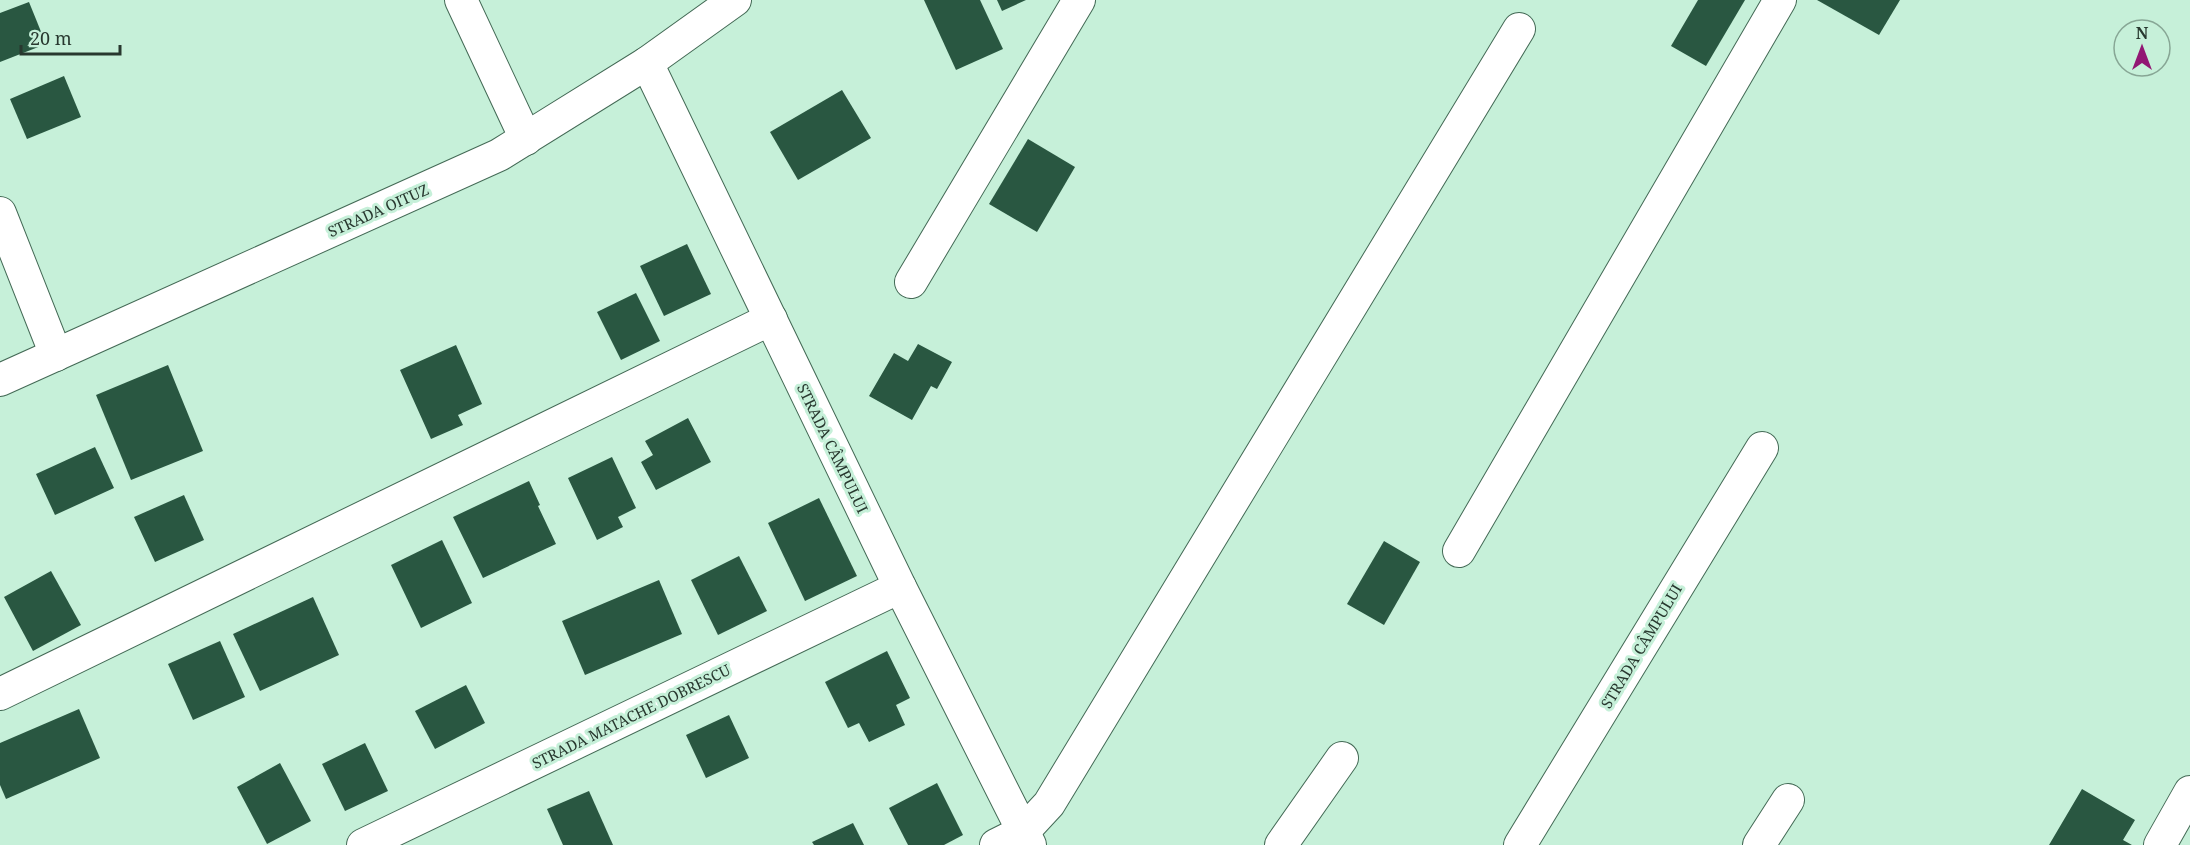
<svg xmlns="http://www.w3.org/2000/svg" width="2190" height="845" font-family="'Noto Serif',serif">
  <rect width="100%" height="100%" fill="#c6f0d9"/>
  <g fill="#295741">
    <polygon points="924,0 980,0 1003,49 956,70"/>
    <polygon points="997,0 1026,0 1002,11"/>
    <polygon points="1698,0 1745,0 1706,66 1671,46"/>
    <polygon points="1817,0 1900,0 1879,35"/>
    <polygon points="29,2 46,44 0,62 0,13"/>
    <polygon points="64,76 81,117 27,139 10,99"/>
    <polygon points="842,90 871,138 798,180 770,132"/>
    <polygon points="1028,139 1075,167 1037,232 989,204"/>
    <polygon points="687,244 711,294 664,316 640,266"/>
    <polygon points="636,293 660,341 621,360 597,312"/>
    <polygon points="918,344 952,362 937,389 931,386 912,420 869,396 894,353 908,361"/>
    <polygon points="456,345 482,404 458,415 463,425 431,439 400,370"/>
    <polygon points="168,365 203,451 131,480 96,395"/>
    <polygon points="688,418 711,462 656,490 641,462 653,455 645,441"/>
    <polygon points="95,447 114,488 55,515 36,474"/>
    <polygon points="612,457 636,508 618,517 623,527 597,540 568,478"/>
    <polygon points="529,481 540,505 538,506 556,544 483,578 453,517"/>
    <polygon points="184,495 204,540 155,562 134,517"/>
    <polygon points="819,498 857,576 805,601 768,523"/>
    <polygon points="442,540 472,603 421,628 391,565"/>
    <polygon points="1384,541 1420,562 1384,625 1347,604"/>
    <polygon points="739,556 767,611 718,635 691,580"/>
    <polygon points="51,571 81,625 33,651 4,597"/>
    <polygon points="659,580 682,634 585,675 562,621"/>
    <polygon points="313,597 339,655 260,691 233,634"/>
    <polygon points="220,641 245,697 193,720 168,664"/>
    <polygon points="887,651 910,698 896,705 905,725 869,742 859,723 848,728 825,682"/>
    <polygon points="466,685 485,723 435,749 415,711"/>
    <polygon points="79,709 100,758 6,799 0,785 0,743"/>
    <polygon points="729,715 749,758 706,778 686,735"/>
    <polygon points="365,743 388,791 345,811 322,764"/>
    <polygon points="280,763 311,821 267,844 237,787"/>
    <polygon points="937,783 963,835 944,845 908,845 889,808"/>
    <polygon points="2082,789 2135,820 2123,840 2132,845 2049,845"/>
    <polygon points="589,791 613,845 563,845 547,809"/>
    <polygon points="853,823 864,845 814,845 812,842"/>
  </g>
  <g fill="none" stroke-linecap="round" stroke-linejoin="round">
    <defs>
      <g id="minor">
        <polyline points="461,0 526,139"/>
        <polyline points="647,63 900,587 1030,845"/>
        <polyline points="0,213 56,355"/>
        <polyline points="911,282 1079,0"/>
        <polyline points="0,380 499,155 647,63 735,0"/>
        <polyline points="1459,551 1780,0"/>
        <polyline points="0,694 771,319"/>
        <polyline points="363,845 900,587"/>
        <polyline points="996,845 1024,831 1049,804 1519,29"/>
        <polyline points="1281,845 1342,758"/>
        <polyline points="1520,845 1762,448"/>
        <polyline points="1759,845 1788,800"/>
        <polyline points="2160,845 2190,792"/>
      </g>
    </defs>
    <use href="#minor" stroke="#446a56" stroke-width="34"/>
    <use href="#minor" stroke="#fff" stroke-width="32"/>
  </g>
  <g text-anchor="middle" dominant-baseline="central" stroke-width="6" stroke-linejoin="round" paint-order="stroke">
    <g font-size="15" fill="#28382f" stroke="#c6f0d9">
      <text transform="translate(378 210) rotate(-24)">STRADA OITUZ</text>
      <text transform="translate(833 448) rotate(64)">STRADA CÂMPULUI</text>
      <text transform="translate(1641 646) rotate(-59)">STRADA CÂMPULUI</text>
      <text transform="translate(631 716) rotate(-26)">STRADA MATACHE DOBRESCU</text>
    </g>
  </g>
  <g transform="translate(2142 48)"><circle r="28" fill="#c6f0d9" stroke="#87a695" stroke-width="1.5"/>
  <path d="M0-4.5L10 22L0 15L-10 22Z" fill="#921774"/>
  <text y="-9" font-size="16" font-weight="bold" text-anchor="middle" fill="#28382f">N</text>
  </g>
  <path d="M21 45v9h99v-9" fill="none" stroke="#28382f" stroke-width="3"/>
  <text x="30" y="45" font-size="18" fill="#28382f" stroke="#c6f0d9" stroke-width="4.5" paint-order="stroke">20 m</text>
</svg>
